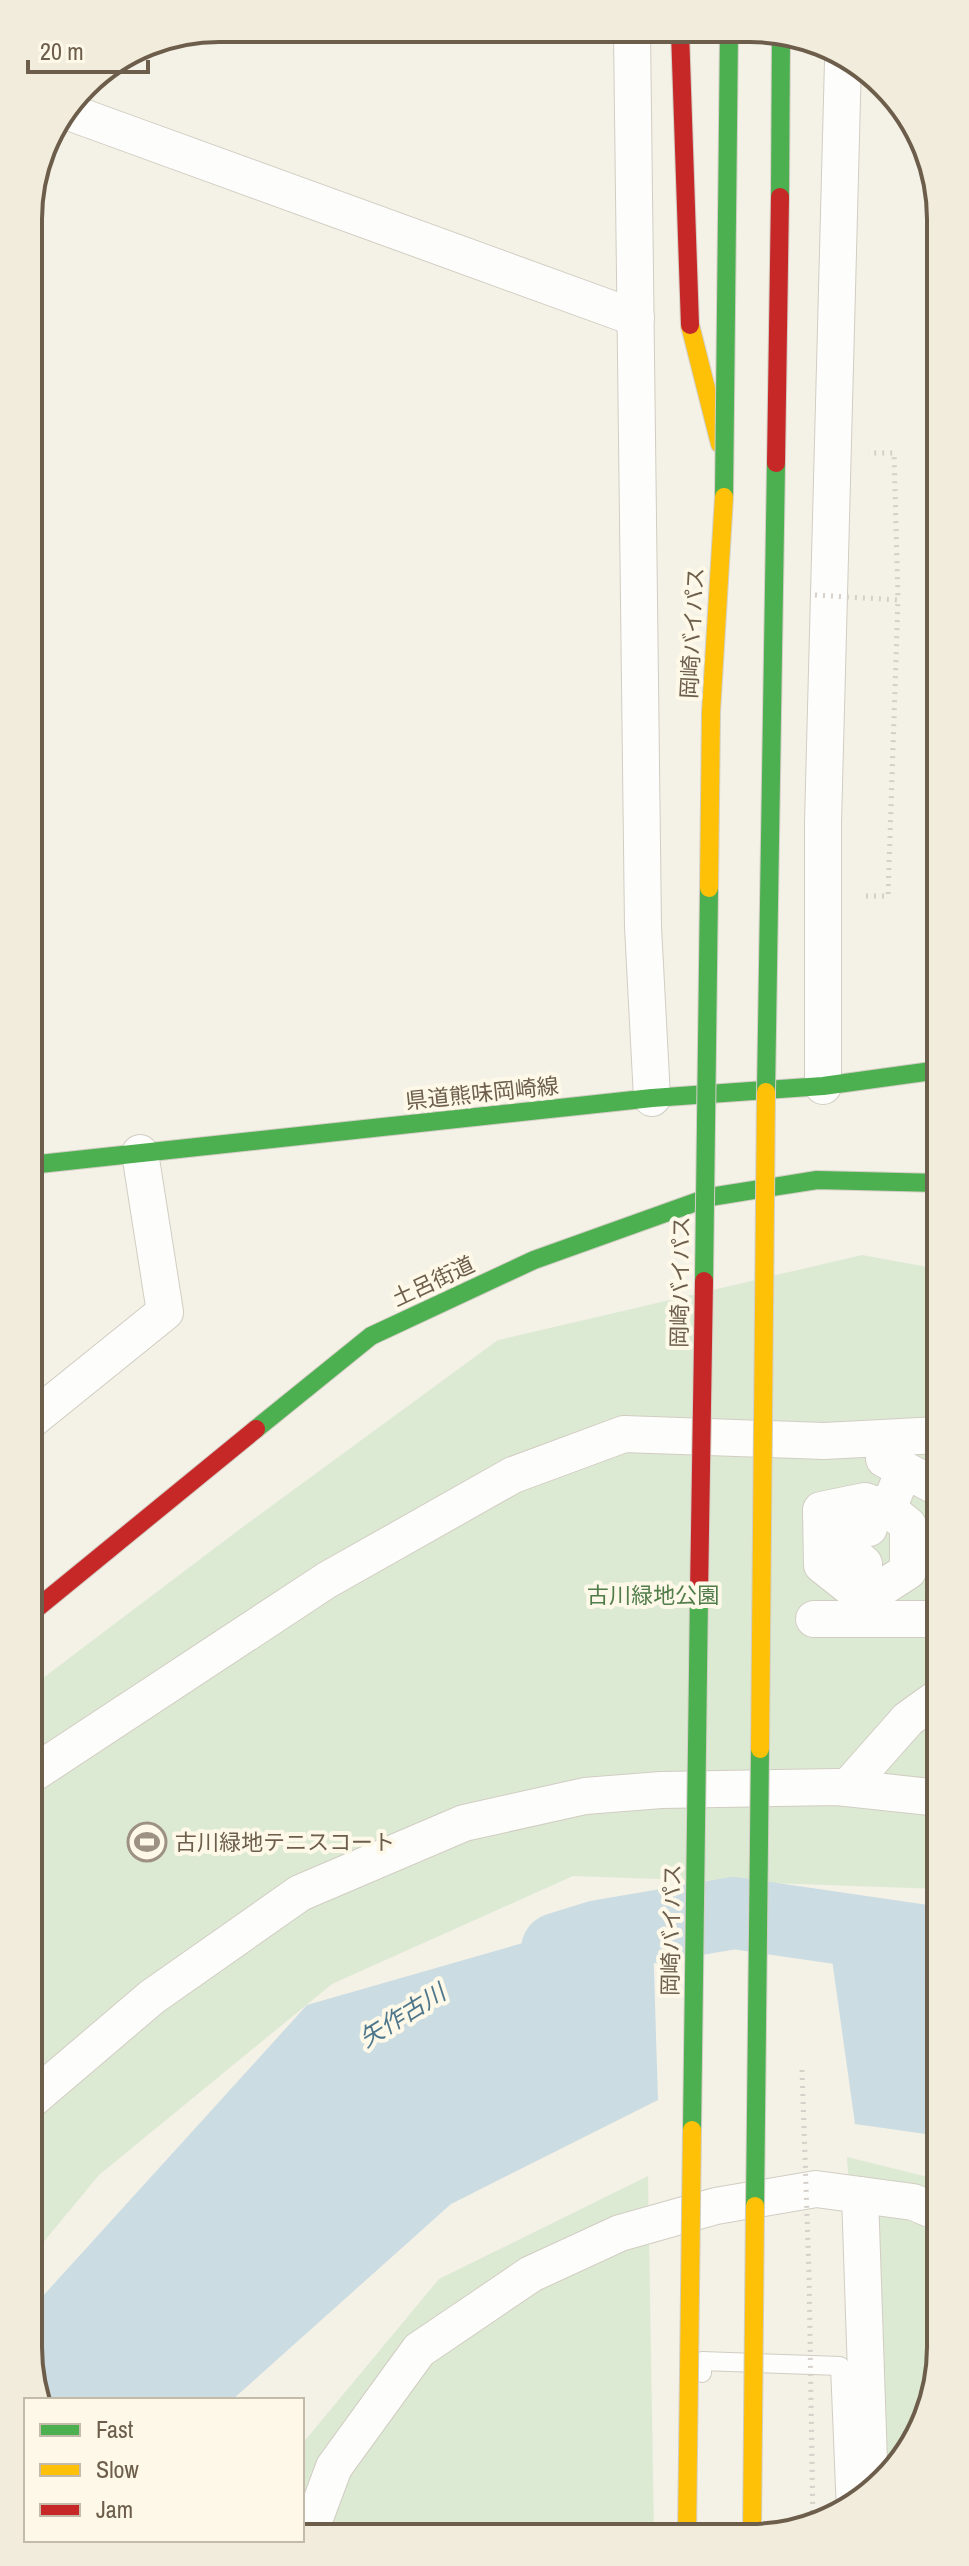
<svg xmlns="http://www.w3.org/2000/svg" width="969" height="2566" font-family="'Archivo Narrow','Noto Sans JP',sans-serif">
  <rect width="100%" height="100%" fill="#f4f1e7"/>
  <g fill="#ddead3">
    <polygon points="862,1255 939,1269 940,1889 573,1876 332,1984 99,2175 32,2256 31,1687 244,1526 498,1340"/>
    <path d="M 847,2157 L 940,2180 C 940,2253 950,2348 927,2417 C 918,2445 891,2475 868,2494 Z"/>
    <polygon points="648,2176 654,2534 302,2534 302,2444 439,2279"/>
  </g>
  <g fill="#cbdce2">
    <polygon points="824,1902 940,1931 940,2136 855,2124"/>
    <polygon points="652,1906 658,2100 451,2204 232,2400 40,2400 32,2385 32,2308 307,2005"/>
  </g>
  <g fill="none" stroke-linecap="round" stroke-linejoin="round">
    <polyline stroke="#cbdce2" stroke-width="72" points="557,1949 599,1936 734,1913 940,1943"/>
    <defs>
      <polyline id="lane" points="702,2373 702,2361 840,2366 846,2512"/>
      <g id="street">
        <polyline points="632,31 643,927 652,1098"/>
        <polyline points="66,111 636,318"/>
        <polyline points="823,1086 823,823 843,61"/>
        <polyline points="30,1421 165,1312 140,1153"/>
        <polyline points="884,1459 939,1488"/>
        <polyline points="865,1599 908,1571 908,1525 888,1509"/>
        <polyline points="865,1599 864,1564 845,1547 852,1528 869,1528 874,1504"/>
        <polyline points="814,1619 939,1619"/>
        <polyline points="863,1619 865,1599 822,1565 821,1510 865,1501 888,1509 904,1470"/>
        <polyline points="31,1775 327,1580 513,1475 624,1434 824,1441 939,1435"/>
        <polyline points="847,1788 908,1719 940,1696"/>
        <polyline points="31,2100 152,1997 300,1893 464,1823 585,1796 661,1790 837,1787 940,1798"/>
        <polyline points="860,2195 870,2492"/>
        <polyline points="309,2534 334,2467 419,2350 531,2274 620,2233 716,2206 816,2189 913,2202 940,2213"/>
      </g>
      <g id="fast">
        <polyline points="30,1165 652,1098 823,1086 939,1070"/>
        <polyline points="256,1429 371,1336 534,1260 710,1197 817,1180 939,1183"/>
      </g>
      <polyline id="slow" points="690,325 720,444"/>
      <g id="jam">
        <polyline points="680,31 690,325"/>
        <polyline points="31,1613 256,1429"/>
      </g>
    </defs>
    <use href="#lane" stroke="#d2cdc3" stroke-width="20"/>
    <use href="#street" stroke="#d2cdc3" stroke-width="38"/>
    <use href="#fast" stroke="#d3cec4" stroke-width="20"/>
    <use href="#slow" stroke="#d3cec4" stroke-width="20"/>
    <use href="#jam" stroke="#d3cec4" stroke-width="20"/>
    <polyline stroke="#d5d0c9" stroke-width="5" stroke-dasharray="2 6" stroke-linecap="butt" points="866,896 888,896 898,600"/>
    <use href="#lane" stroke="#fdfdfb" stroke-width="18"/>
    <use href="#street" stroke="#fdfdfb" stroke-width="36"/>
    <use href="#fast" stroke="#4caf50" stroke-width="18"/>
    <use href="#slow" stroke="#ffc107" stroke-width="18"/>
    <use href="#jam" stroke="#c62828" stroke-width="18"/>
    <defs>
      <g id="fast-bridge">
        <polyline points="780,197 781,32"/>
        <polyline points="724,497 729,31"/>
        <polyline points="766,1092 776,463"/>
        <polyline points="704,1281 709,888"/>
        <polyline points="692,2130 699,1594"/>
        <polyline points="755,2206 760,1749"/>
      </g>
      <g id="slow-bridge">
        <polyline points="709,888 711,712 724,497"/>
        <polyline points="760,1749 766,1092"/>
        <polyline points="687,2534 692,2130"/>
        <polyline points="752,2534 755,2206"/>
      </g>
      <g id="jam-bridge">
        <polyline points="776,463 780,197"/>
        <polyline points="699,1594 704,1281"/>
      </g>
    </defs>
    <use href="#fast-bridge" stroke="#d3cec5" stroke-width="20" stroke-linecap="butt"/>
    <use href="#slow-bridge" stroke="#d3cec5" stroke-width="20" stroke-linecap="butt"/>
    <use href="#jam-bridge" stroke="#d3cec5" stroke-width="20" stroke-linecap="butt"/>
    <g stroke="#d5d0c9" stroke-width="5" stroke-dasharray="2 6" stroke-linecap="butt">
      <polyline points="815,595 898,600 894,453 868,453"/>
      <polyline points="802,2070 809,2273 813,2525"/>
    </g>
    <use href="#fast-bridge" stroke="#4caf50" stroke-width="18"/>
    <use href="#slow-bridge" stroke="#ffc107" stroke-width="18"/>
    <use href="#jam-bridge" stroke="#c62828" stroke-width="18"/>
  </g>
  <defs>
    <symbol id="stadium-ring" viewBox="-11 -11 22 22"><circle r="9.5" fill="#fdf8e7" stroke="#9c9182" stroke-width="1.5"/><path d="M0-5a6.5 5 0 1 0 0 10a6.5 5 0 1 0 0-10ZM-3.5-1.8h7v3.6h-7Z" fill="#9c9182"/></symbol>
  </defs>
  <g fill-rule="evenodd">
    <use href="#stadium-ring" x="125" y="1820" width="44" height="44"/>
  </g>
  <g text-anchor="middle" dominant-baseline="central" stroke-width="8" stroke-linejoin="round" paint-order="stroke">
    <g font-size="22" fill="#6d5e4b" stroke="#fdf8e7">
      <text transform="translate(692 633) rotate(-87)">岡崎バイパス</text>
      <text transform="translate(482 1093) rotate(-6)">県道熊味岡崎線</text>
      <text transform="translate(433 1281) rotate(-25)">土呂街道</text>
      <text transform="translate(680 1282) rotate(-89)">岡崎バイパス</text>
      <text transform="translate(671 1930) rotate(-89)">岡崎バイパス</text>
    </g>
    <g font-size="22" fill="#517d4b" stroke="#fdf8e7">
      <text x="653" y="1595">古川緑地公園</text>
    </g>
    <g font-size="22" fill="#6d5e4b" stroke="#fdf8e7" text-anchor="start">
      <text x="175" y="1842">古川緑地テニスコート</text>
    </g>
    <g font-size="24" font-style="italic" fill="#4f778c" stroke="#fdf8e7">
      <text transform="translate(402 2015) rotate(-32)">矢作古川</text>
    </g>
  </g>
  <path d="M0 0H969V2566H0ZM219 42H750A177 177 0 0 1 927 219V2347A177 177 0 0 1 750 2524H219A177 177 0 0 1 42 2347V219A177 177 0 0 1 219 42Z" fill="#f1ecdb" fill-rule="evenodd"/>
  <path fill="none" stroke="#6d5e4b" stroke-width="4" d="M219 42H750A177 177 0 0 1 927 219V2347A177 177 0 0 1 750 2524H219A177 177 0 0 1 42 2347V219A177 177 0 0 1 219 42Z"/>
  <rect x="24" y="2398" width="280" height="144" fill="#fdf8e7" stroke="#c3baa9" stroke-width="2"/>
  <rect x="40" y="2424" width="40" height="12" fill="#4caf50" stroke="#c3baa9" stroke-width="2"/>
  <text x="96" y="2438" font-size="24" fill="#6d5e4b">Fast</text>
  <rect x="40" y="2464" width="40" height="12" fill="#ffc107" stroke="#c3baa9" stroke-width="2"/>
  <text x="96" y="2478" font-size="24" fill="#6d5e4b">Slow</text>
  <rect x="40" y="2504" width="40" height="12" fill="#c62828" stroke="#c3baa9" stroke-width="2"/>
  <text x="96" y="2518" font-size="24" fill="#6d5e4b">Jam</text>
  <path d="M28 60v12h120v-12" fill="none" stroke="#6d5e4b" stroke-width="4"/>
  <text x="40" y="60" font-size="24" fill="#6d5e4b" stroke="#fdf8e7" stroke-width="6" paint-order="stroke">20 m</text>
</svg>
